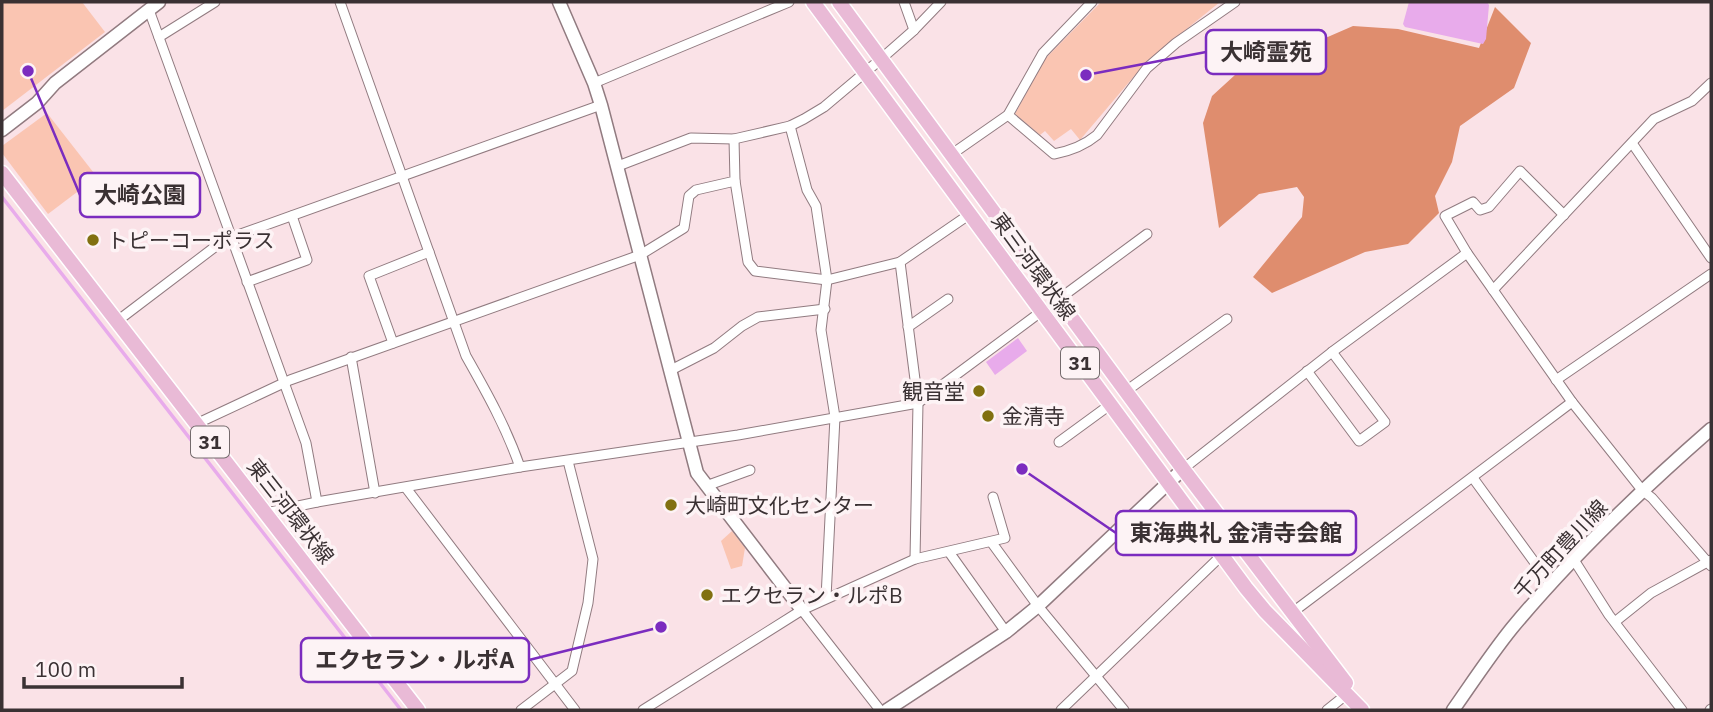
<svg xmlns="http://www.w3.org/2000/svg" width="1713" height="712" font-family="'IBM Plex Sans','Noto Sans JP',sans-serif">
  <rect width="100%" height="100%" fill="#fae2e7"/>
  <g fill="#fac5b2">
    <polygon points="2,2 82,2 105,32 2,111"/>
    <polygon points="1101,2 1220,2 1147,61 1080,140 1071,129 1054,141 1045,131 1040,135 1015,114 1044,60"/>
    <polygon points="47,113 97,177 48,214 2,153 2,146"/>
    <polygon points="732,531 745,548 742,566 731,569 721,541"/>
  </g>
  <polygon fill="#df8d6e" points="1495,7 1531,43 1514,88 1460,126 1452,162 1435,196 1439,213 1408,244 1365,252 1272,293 1253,277 1302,217 1304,197 1297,187 1259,194 1219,228 1203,123 1212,96 1259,53 1307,46 1353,26 1398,29 1479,48"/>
  <g fill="#e8abeb">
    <polygon points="1409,2 1487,2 1489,5 1486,39 1483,44 1405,27 1403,24"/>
    <polygon points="1018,338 1027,351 995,375 986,362"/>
  </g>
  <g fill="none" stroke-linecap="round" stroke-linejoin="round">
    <polyline stroke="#e8abeb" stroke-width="3.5" points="2,197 401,710"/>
    <defs>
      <g id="street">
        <path d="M 340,2 L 466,356 C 487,393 506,427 520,467"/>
        <polyline points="904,2 914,30"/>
        <polyline points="149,10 306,443 317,502"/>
        <polyline points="159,37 215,2"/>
        <polyline points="594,83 789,2"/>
        <path d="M 1008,115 L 1054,154 C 1070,151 1085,145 1097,135 L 1147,68 L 1176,43 L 1235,2"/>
        <polyline points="790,126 807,190 816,206 827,280 821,330 835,417 826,598"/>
        <polyline points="1632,143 1711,258"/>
        <polyline points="952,154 1008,115 1043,53 1092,2"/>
        <polyline points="618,166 691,138 734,139 790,126 804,119 824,107 881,59 914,30 941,2"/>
        <polyline points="735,181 748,262 755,271 827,280 900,262 970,214"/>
        <polyline points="1467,253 1445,216 1473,202 1480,210 1489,207 1520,171 1564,215"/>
        <polyline points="900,262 918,403 915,559"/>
        <polyline points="247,282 307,260 292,216"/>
        <polyline points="1493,290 1654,119 1692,101 1711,83"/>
        <polyline points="1059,299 1147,234"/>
        <polyline points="116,322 224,240 601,105"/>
        <polyline points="908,327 948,299"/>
        <polyline points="393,343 369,276 429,252"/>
        <polyline points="351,357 375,493"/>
        <polyline points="671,370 714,348 742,326 758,317 825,309"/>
        <polyline points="1307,371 1359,441 1385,422 1332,352"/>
        <polyline points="1556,380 1711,274"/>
        <polyline points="1126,391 1227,319"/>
        <polyline points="196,424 290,380 640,255 684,228 689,196 696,190 735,181 734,139"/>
        <polyline points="1059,442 1111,404"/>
        <polyline points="1183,469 1332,352 1467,253 1572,402 1642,490 1652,498 1711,566"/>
        <polyline points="1473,478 1551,585"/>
        <polyline points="706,486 750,470"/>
        <polyline points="406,488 575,710"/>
        <polyline points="266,513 317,502 520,467 738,435 918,403 1042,311"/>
        <polyline points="992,543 1038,606 1124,710"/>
        <polyline points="949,552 1006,632"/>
        <polyline points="1574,560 1609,615 1682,710"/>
        <polyline points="802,610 880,710"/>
        <polyline points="1293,612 1572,402"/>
        <polyline points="1616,621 1651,593 1711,560"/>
        <polyline points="521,710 572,671 588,603 593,559 568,461"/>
        <polyline points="643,710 802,610 915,559 1005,538 993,497"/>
        <polyline points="1061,710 1222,555"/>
        <polyline points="1327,710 1347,694"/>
        <polyline points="1710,710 1711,709"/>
      </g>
      <g id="secondary">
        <polyline points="559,2 594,83 601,105 697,473 802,610"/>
        <polyline points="2,130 37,103 55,83 159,2"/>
        <polyline points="887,710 1006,632 1038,606 1183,469"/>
        <path d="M 1453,710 C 1472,683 1491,654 1512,628 C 1572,556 1640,491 1711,429"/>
      </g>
      <g id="primary">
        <polyline points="813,2 1246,588 1265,611 1362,710"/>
        <polyline points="839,2 1183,469 1346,683"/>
        <polyline points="2,173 418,710"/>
      </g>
    </defs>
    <use href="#street" stroke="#917b80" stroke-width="11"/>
    <use href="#secondary" stroke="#917b80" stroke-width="15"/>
    <use href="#primary" stroke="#fff" stroke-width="17"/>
    <use href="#street" stroke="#fff" stroke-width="9"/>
    <use href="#secondary" stroke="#fff" stroke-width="12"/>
    <use href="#primary" stroke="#e9bad6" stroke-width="14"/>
  </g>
  <g fill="#817010" stroke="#fdf3f5" stroke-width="2.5">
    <circle cx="93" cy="240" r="7"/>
    <circle cx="979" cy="391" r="7"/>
    <circle cx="988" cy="416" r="7"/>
    <circle cx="671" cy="505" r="7"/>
    <circle cx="707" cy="595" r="7"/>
  </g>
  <g text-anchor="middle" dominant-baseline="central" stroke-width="7" stroke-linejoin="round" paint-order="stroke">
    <g fill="#fdf3f5" stroke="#746b6d" stroke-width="2">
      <rect x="1061" y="347.5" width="38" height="31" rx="5"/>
      <rect x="191" y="426.5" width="38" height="31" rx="5"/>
    </g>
    <g font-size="19" font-weight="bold" fill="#3a3133">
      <text x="1080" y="363">31</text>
      <text x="210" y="442">31</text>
    </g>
    <g font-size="21" fill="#3a3133" stroke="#fdf3f5" text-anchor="start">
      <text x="107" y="240">トピーコーポラス</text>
      <text x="965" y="391" text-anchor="end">観音堂</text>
      <text x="1002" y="416">金清寺</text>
      <text x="685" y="505">大崎町文化センター</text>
      <text x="721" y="595">エクセラン・ルポB</text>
    </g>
    <g font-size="21" fill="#3a3133" stroke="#fdf3f5">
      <text transform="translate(1034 266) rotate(54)">東三河環状線</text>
      <text transform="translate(291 511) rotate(52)">東三河環状線</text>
      <text transform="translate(1560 549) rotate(-47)">千万町豊川線</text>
    </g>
  </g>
  <path fill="none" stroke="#7b2cbf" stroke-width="2.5" d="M1086 75L1206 52M28 71L80 195M1022 469L1116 533M661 627L529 660"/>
  <g fill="#7b2cbf" stroke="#fdf3f5" stroke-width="2.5">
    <circle cx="1086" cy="75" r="7"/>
    <circle cx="28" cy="71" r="7"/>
    <circle cx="1022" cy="469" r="7"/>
    <circle cx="661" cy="627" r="7"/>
  </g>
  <g fill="#fdf3f5" stroke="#7b2cbf" stroke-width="2.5">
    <rect x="1206" y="30" width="120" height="44" rx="7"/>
    <rect x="80" y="173" width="120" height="44" rx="7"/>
    <rect x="1116" y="511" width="240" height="44" rx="7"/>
    <rect x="301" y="638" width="228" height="44" rx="7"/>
  </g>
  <g font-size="23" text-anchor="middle" font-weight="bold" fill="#3a3133">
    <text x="1266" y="60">大崎霊苑</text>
    <text x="140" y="203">大崎公園</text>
    <text x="1236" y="541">東海典礼 金清寺会館</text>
    <text x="415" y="668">エクセラン・ルポA</text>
  </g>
  <rect width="1713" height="712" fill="none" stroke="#3a3133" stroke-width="7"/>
  <path d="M24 677v10h158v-10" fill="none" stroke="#3a3133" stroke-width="3.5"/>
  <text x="35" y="677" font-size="21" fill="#3a3133" stroke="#fdf3f5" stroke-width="5" paint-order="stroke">100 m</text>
</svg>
